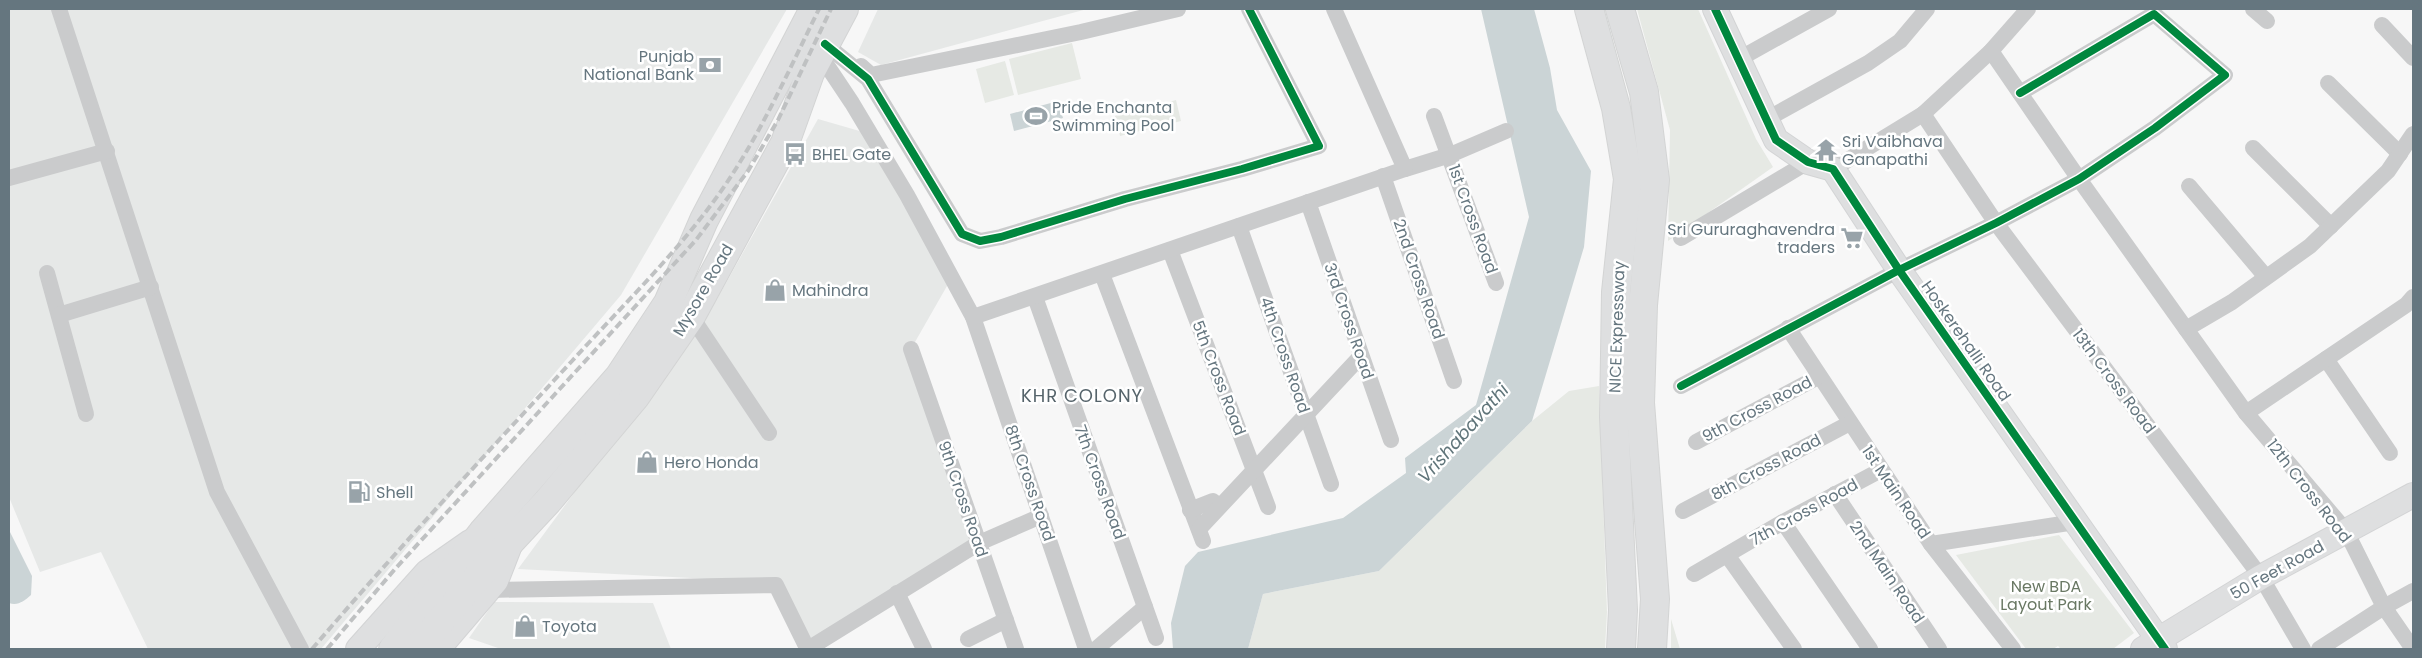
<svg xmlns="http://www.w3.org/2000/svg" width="2422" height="658" font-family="Poppins,sans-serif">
  <rect width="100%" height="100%" fill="#f7f7f7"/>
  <g fill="#e6e8e7">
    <polygon points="9,9 787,9 621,295 321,649 148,649 101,552 40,572 9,497"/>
    <polygon points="878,9 1087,9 881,65 858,52"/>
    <polygon points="818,119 863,132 955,272 911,349 976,540 809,644 770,582 518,569 717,299"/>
    <polygon points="494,602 653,603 671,649 501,649 469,638"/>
  </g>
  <g fill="#e6e9e4">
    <polygon points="1637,9 1698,9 1756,139 1773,167 1668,241 1670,130"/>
    <polygon points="1072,43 1081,79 1018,95 1009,59"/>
    <polygon points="1005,61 1014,95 985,103 976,69"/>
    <polygon points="1176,100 1181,121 1120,136 1115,116"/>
    <polygon points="1599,386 1607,612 1605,649 1248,649 1263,594 1379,571 1532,421 1569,391"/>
    <polygon points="2059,535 2134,633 2113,649 2061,649 2058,646 2053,649 2026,649 1956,555"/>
    <polygon points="1671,619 1680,649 1671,649"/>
  </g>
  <g fill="#cbd4d6">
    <polygon points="1481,9 1534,9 1550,68 1557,110 1591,171 1584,247 1532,421 1379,571 1263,594 1248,649 1173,649 1171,623 1185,566 1198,552 1343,518 1406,473 1405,458 1476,405 1529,217"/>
    <polygon points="1058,101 1063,118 1014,131 1010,114"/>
    <path d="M 9,530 L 32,576 L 31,595 C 24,601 18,606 9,603 Z"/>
  </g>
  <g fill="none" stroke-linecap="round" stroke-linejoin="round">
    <defs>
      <g id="secondary">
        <polyline points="1715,9 1776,140 1808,162 1833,169 1899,270 2165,649"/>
        <polyline points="358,649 427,572 470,542"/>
        <polyline points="438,649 496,581 510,545"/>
        <polyline points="2143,649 2261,577 2413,495"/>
      </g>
      <g id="highway">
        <polyline points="1589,9 1616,108 1628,179 1616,292 1614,417 1623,610 1621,649"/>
        <polyline points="1620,9 1644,92 1655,180 1643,305 1640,403 1655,599 1652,649"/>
        <polyline points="393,649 483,532 619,377 668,303 704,220 814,9"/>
        <polyline points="417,649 480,574 548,501 635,397 691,316 785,143 810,73 844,9"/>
      </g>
    </defs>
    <use href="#secondary" stroke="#d3d4d5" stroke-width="26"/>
    <use href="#highway" stroke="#d3d4d4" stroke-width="30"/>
    <g stroke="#cacbcc" stroke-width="16">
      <polyline points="59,9 217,492 301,649"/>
      <polyline points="2253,9 2267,21"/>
      <polyline points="2382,25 2413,58"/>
      <polyline points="825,44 868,79 962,234 980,241 1001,237 1125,199 1242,169 1319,146 1249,9"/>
      <polyline points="1991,51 2079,179 2246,413 2346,531 2384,607 2413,649"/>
      <polyline points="820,55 852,103 907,195 973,317 1086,649"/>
      <polyline points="1739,59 1829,9"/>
      <polyline points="861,66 871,75 1081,32 1178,9"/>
      <polyline points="2328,83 2400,154"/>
      <polyline points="1923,114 1996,223 2261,577 2303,649"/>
      <polyline points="1434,116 1496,283"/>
      <polyline points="1767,119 1868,63 1900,41 1927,9"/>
      <polyline points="2253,148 2331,226"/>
      <polyline points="1405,169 1450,155 1506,131"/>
      <polyline points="1833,169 1923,114 1991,51 2028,9"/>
      <polyline points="1383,176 1454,381"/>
      <polyline points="9,178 107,151"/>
      <polyline points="2189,186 2266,277"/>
      <polyline points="1308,202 1391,440"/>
      <polyline points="1239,226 1331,484"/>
      <polyline points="1681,238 1808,162"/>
      <polyline points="1170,250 1268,507"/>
      <polyline points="47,273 86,414"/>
      <polyline points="1102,274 1203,541"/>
      <polyline points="1035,297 1156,638"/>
      <polyline points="59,315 151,287"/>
      <polyline points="691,316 769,433"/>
      <polyline points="973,317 1405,169 1334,9"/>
      <polyline points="1788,328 1931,544 2013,649"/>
      <polyline points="2186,329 2232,302 2310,246 2388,171 2413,134"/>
      <polyline points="911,349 1016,649"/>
      <polyline points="2326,359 2390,453"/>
      <polyline points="1681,386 1899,270 1996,223 2079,179 2155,128 2225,75 2154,14 2020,93"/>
      <polyline points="2246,413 2406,305 2413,297"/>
      <polyline points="1696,442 1818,377"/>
      <polyline points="1835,494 1939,649"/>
      <polyline points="1190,510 1213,501"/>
      <polyline points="1683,511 1850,423"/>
      <polyline points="1783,522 1870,649"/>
      <polyline points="1199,529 1361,356"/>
      <polyline points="1931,544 2075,522"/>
      <polyline points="1727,555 1794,649"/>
      <polyline points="1694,574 1783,522 1881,470"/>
      <polyline points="488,590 776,585 807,648"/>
      <polyline points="897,593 924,649"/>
      <polyline points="968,639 1006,620"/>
      <polyline points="808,649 979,543 1041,516"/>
      <polyline points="1096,649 1145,607"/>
      <polyline points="2319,649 2384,607 2413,591"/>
    </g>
    <use href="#secondary" stroke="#dedfe0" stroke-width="24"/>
    <use href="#highway" stroke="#dedfe0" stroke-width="28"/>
    <g stroke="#bfc1c2" stroke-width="4" stroke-dasharray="8 4" stroke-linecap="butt">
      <path d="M 312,649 C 396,551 484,456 572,361 C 621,307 676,254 719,194 C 760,136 788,72 819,9"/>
      <polyline points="327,649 395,569 696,240 748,171 778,120 831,9"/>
    </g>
    <defs>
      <g id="cycleway">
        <polyline points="1715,9 1776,140 1808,162 1833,169 1899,270 2165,649"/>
        <polyline points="825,44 868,79 962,234 980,241 1001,237 1125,199 1242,169 1319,146 1249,9"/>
        <polyline points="1681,386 1899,270 1996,223 2079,179 2155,128 2225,75 2154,14 2020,93"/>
      </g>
    </defs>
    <use href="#cycleway" stroke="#fff" stroke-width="11"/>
    <use href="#cycleway" stroke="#00873e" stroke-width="8"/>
  </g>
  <defs>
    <symbol id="bank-bare" viewBox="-9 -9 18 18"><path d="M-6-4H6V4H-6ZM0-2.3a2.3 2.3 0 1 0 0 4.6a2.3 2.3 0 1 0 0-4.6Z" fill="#98a3a9" stroke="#fff" stroke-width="2.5" paint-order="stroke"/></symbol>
    <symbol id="stadium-bare" viewBox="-9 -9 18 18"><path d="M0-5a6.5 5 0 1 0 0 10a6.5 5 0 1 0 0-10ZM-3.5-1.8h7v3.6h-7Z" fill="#98a3a9" stroke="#fff" stroke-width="2.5" paint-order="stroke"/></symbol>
    <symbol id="temple-bare" viewBox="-9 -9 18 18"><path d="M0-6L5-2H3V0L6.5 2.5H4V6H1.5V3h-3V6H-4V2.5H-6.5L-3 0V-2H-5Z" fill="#98a3a9" stroke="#fff" stroke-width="2.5" paint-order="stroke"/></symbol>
    <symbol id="bus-bare" viewBox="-9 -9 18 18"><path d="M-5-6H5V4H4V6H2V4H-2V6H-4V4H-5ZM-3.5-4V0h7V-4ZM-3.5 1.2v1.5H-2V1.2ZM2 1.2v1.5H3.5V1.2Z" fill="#98a3a9" stroke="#fff" stroke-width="2.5" paint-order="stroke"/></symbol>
    <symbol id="supermarket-bare" viewBox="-9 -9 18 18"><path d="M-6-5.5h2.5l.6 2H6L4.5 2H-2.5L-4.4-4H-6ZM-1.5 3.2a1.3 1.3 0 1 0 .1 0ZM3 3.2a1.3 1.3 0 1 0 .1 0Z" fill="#98a3a9" stroke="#fff" stroke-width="2.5" paint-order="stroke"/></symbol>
    <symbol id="shop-bare" viewBox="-9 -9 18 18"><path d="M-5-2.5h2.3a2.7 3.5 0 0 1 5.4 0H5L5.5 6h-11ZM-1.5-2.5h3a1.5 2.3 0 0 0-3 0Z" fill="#98a3a9" stroke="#fff" stroke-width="2.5" paint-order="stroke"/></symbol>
    <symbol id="fuel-bare" viewBox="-9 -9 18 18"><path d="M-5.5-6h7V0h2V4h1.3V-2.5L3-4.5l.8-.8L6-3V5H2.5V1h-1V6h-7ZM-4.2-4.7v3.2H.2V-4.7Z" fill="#98a3a9" stroke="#fff" stroke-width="2.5" paint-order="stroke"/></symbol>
  </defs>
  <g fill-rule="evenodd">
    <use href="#bank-bare" x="694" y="49" width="32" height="32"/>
    <use href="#stadium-bare" x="1020" y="100" width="32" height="32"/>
    <use href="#temple-bare" x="1810" y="134" width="32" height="32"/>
    <use href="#bus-bare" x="779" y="138" width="32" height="32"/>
    <use href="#supermarket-bare" x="1836" y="222" width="32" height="32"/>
    <use href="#shop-bare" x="759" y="274" width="32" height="32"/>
    <use href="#shop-bare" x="631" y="446" width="32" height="32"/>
    <use href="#fuel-bare" x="343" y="476" width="32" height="32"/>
    <use href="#shop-bare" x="509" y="610" width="32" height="32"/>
  </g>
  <g text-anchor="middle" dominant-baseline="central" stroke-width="5" stroke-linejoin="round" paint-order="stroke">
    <g font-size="16" fill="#65767f" stroke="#fff" text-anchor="start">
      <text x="694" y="56" text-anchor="end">Punjab<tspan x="694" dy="18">National Bank</tspan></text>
      <text x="1052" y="107">Pride Enchanta<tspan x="1052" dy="18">Swimming Pool</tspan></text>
      <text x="1842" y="141">Sri Vaibhava<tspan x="1842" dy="18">Ganapathi</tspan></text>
      <text x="812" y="154">BHEL Gate</text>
      <text x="1835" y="229" text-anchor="end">Sri Gururaghavendra<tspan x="1835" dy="18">traders</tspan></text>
      <text x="792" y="290">Mahindra</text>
      <text x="664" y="462">Hero Honda</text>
      <text x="376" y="492">Shell</text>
      <text x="542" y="626">Toyota</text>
    </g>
    <g font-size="16" fill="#65767f" stroke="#fff">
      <text transform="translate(1473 219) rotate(70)">1st Cross Road</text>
      <text transform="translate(1419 279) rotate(71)">2nd Cross Road</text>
      <text transform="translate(703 290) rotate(-60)">Mysore Road</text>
      <text transform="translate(1349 321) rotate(71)">3rd Cross Road</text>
      <text transform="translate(1617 327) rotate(-88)">NICE Expressway</text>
      <text transform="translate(1966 341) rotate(55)">Hoskerehalli Road</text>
      <text transform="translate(1285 355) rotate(71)">4th Cross Road</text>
      <text transform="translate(1219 378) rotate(69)">5th Cross Road</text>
      <text transform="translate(2114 381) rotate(53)">13th Cross Road</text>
      <text transform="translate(1757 409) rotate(-28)">9th Cross Road</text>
      <text transform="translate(1766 467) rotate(-28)">8th Cross Road</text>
      <text transform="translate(1100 482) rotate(70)">7th Cross Road</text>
      <text transform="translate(1030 483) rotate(71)">8th Cross Road</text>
      <text transform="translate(2309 491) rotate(52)">12th Cross Road</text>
      <text transform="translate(1896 492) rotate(56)">1st Main Road</text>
      <text transform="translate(963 499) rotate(71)">9th Cross Road</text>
      <text transform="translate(1804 512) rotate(-29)">7th Cross Road</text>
      <text transform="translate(2277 570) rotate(-29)">50 Feet Road</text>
      <text transform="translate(1887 572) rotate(56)">2nd Main Road</text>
    </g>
    <g font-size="16" fill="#697863" stroke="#fff">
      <text x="2046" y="586">New BDA<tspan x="2046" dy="18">Layout Park</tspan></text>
    </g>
    <g font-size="18" letter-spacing="1" fill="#56646b" stroke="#fff">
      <text x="1082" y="395">KHR COLONY</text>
    </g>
    <g font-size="18" font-style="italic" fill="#60757a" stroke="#fff">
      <text transform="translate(1463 433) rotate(-48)">Vrishabavathi</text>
    </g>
  </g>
  <rect width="2422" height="658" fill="none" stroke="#65767f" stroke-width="20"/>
</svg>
